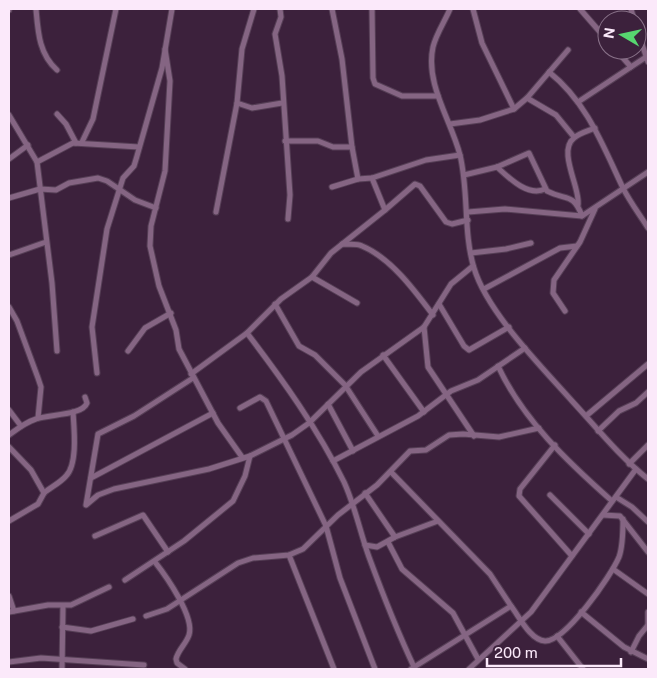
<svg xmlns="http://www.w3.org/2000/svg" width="657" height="678" font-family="'Public Sans',sans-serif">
  <rect width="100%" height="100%" fill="#3c213c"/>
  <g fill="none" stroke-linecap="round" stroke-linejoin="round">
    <defs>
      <g id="street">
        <path d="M 36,9 C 38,32 39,54 57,70"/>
        <polyline points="280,9 281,17 275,34 282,76 290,195 288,219"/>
        <polyline points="332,9 342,59 352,147"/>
        <polyline points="372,9 373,78 375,84 402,96 438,96"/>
        <path d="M 450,9 C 445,21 436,34 433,47 C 425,84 451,120 460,155 C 469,192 463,232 474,268 C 487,312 541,366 572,401 C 597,428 619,456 648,479"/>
        <polyline points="473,9 482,43 514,109"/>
        <polyline points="580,9 607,40"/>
        <polyline points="631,9 634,20"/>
        <polyline points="9,10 9,9"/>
        <polyline points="637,29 648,62"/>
        <polyline points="165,49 170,81 165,171 151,226 150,246 159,286 176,330 179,349 218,423 242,457"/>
        <polyline points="616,50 631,67"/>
        <path d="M 549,72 C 587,102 603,146 623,188 C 630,202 640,215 648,228"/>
        <polyline points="527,98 556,115 574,137"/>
        <polyline points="578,102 646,57"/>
        <polyline points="237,103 252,108 282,103"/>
        <polyline points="57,114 66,124 76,143"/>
        <polyline points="9,115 37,162 52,283 57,351"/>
        <polyline points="450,124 480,120 514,109 527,98 568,50"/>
        <polyline points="285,141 318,141 333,147 352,147 358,179 372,178 426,160 460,155"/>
        <polyline points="82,142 93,119 116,9"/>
        <polyline points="9,159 28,145"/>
        <polyline points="37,162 73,143 139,147"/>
        <path d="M 497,167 C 509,178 528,197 545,189"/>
        <path d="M 464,175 L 497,167 L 529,153 L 547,191 C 566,201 573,192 582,216"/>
        <polyline points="332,187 358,179"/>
        <polyline points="9,198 40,189 56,190 69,183 98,178 107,181 135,200 156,208"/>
        <path d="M 578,205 C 581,189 557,151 574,138 C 579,133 588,131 595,128"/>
        <polyline points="385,210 415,184 420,186 446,222 452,224 468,220"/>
        <polyline points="216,212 237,103 242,49 254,9"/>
        <polyline points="468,212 505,209 582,216 648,172"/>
        <path d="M 342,244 C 348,245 356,243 362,246 C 391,258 415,291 433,315"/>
        <polyline points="471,253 506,249 531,243"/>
        <polyline points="9,255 46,242"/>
        <polyline points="312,277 357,303"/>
        <polyline points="484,289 560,248 577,246"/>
        <polyline points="275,304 299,346 315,355 345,385 378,436"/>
        <polyline points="439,304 464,346 469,350 509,327"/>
        <polyline points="9,307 17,321 38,378 41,387 38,418"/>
        <polyline points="565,311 553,293 554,280 580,242 595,209"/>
        <polyline points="424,327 428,367 474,436"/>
        <path d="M 247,333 C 282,379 318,429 344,482 C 355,506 360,532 369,557 C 383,595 398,633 415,669"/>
        <polyline points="128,351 145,328 171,313"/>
        <polyline points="383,355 424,412"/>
        <path d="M 498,366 C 523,420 568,462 612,501"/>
        <polyline points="97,373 92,327 107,229 123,178 134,166 137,156 162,68 172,9"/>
        <polyline points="191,374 247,333 281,299 312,277 331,253 385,210 372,178"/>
        <polyline points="193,378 134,416 98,434 86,505 98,495 114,489 209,469 250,456 292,435 309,423 361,372 424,327 451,284 473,266"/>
        <polyline points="328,404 353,451"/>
        <polyline points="240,408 260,397 266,401 326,526 340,578 375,669"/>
        <polyline points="9,410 21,426"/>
        <polyline points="586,416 648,364"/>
        <polyline points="598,431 619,411 636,403 648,392"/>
        <path d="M 9,435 C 17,429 26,422 36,419 C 48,414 82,416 87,403 L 85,397"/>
        <polyline points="555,445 520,489 519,496 572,556"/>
        <polyline points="9,447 31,470 44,493 38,504 9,521"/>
        <polyline points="333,461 418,416 451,391 478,380 525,348"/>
        <polyline points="629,464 648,445"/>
        <polyline points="391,472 490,574 511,606"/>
        <polyline points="91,478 213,413"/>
        <path d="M 44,493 C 51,487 60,483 66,476 C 78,464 74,428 73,412"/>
        <polyline points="365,493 395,537"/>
        <polyline points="550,495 589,534"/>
        <polyline points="616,497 632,507 648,522"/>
        <polyline points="603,515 620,516 648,552"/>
        <polyline points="95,536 143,515 168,552"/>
        <polyline points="388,542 402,569 453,613 478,659"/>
        <polyline points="365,545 377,547 395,537 438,521"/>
        <polyline points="289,555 334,669"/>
        <path d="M 155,562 C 166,576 195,617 189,635 C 186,644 178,650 176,659 L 177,663 L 185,669"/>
        <polyline points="613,569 648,594"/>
        <polyline points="125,580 184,541 233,501 245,476 250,456"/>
        <polyline points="9,596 14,611"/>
        <polyline points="9,612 48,605 71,605 109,587"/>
        <polyline points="581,612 624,647 648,659"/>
        <polyline points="648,612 648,625"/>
        <polyline points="146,616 167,609 238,563 253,558 289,555 303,549 338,515 377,485 410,451 426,450 449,435 463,434 499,437 539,428"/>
        <polyline points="62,627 91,631 133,619"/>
        <polyline points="557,636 583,669"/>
        <polyline points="631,652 639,636 648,625"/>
        <polyline points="9,662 41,658 144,665"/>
        <polyline points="62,669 63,606"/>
        <path d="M 411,669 L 511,606 C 519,616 530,640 545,641 C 565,642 611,576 619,557 C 623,546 623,531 623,519"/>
        <polyline points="469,669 531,612 636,469"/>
      </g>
    </defs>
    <use href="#street" stroke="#563f56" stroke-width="7"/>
    <use href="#street" stroke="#856583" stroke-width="5"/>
  </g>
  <rect width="657" height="678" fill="none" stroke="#fbe9fa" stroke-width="20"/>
  <g transform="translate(622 35) rotate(279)"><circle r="24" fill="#3c213c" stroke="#887188"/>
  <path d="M0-4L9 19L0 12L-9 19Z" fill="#57d570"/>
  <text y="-8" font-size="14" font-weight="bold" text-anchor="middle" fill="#fbe9fa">N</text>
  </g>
  <path d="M487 658v8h134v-8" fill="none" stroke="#fbe9fa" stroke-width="2.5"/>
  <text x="494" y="658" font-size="15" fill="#fbe9fa" stroke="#3c213c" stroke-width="4" paint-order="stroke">200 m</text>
</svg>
